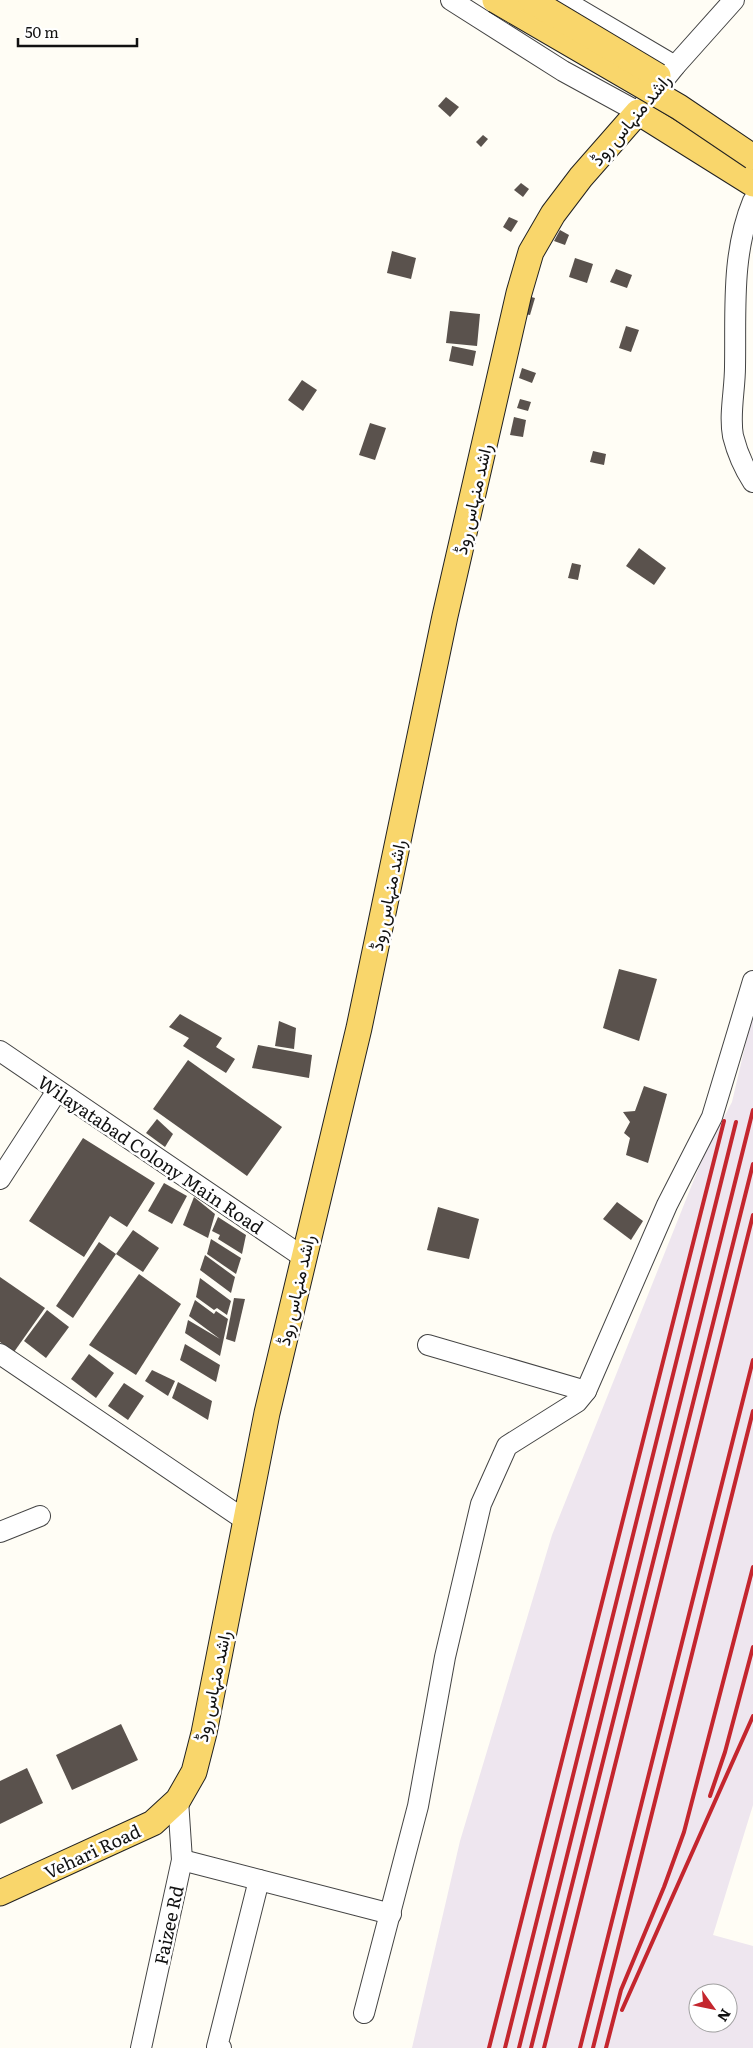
<svg xmlns="http://www.w3.org/2000/svg" width="753" height="2048" font-family="Literata,Vazirmatn,serif">
  <rect width="100%" height="100%" fill="#fffdf5"/>
  <path fill="#eee6ef" fill-rule="evenodd" d="M 753,1012 L 753,1805 L 713,1935 L 753,1946 L 753,2048 L 412,2048 L 460,1841 L 552,1535 L 703,1157 L 732,1102 ZM 698,1993 L 728,1993 L 728,2023 L 698,2023 Z"/>
  <g fill="#5a524d">
    <polygon points="446,97 459,107 450,117 438,106"/>
    <polygon points="483,135 488,139 481,147 476,142"/>
    <polygon points="521,183 529,189 523,197 514,190"/>
    <polygon points="509,217 518,221 511,232 503,227"/>
    <polygon points="560,230 569,235 565,245 554,241"/>
    <polygon points="392,251 416,258 411,279 387,273"/>
    <polygon points="575,258 593,264 587,283 569,277"/>
    <polygon points="616,269 632,275 627,288 610,282"/>
    <polygon points="524,295 535,298 530,315 520,313"/>
    <polygon points="450,311 480,314 477,346 446,343"/>
    <polygon points="626,326 639,330 631,352 619,348"/>
    <polygon points="452,346 476,351 473,366 449,361"/>
    <polygon points="522,368 536,373 532,383 519,378"/>
    <polygon points="302,380 317,390 303,411 288,400"/>
    <polygon points="520,399 531,402 528,411 517,408"/>
    <polygon points="514,417 526,420 523,437 510,435"/>
    <polygon points="370,423 386,428 375,460 359,455"/>
    <polygon points="593,451 606,454 604,465 590,462"/>
    <polygon points="639,548 666,568 654,585 626,566"/>
    <polygon points="572,563 581,565 578,580 568,578"/>
    <polygon points="619,969 657,979 639,1041 603,1028"/>
    <polygon points="180,1014 222,1038 216,1047 235,1059 226,1073 183,1046 189,1038 169,1027"/>
    <polygon points="279,1021 296,1028 294,1049 275,1046"/>
    <polygon points="258,1045 312,1055 309,1078 252,1068"/>
    <polygon points="188,1060 282,1127 247,1176 153,1109"/>
    <polygon points="644,1086 667,1094 648,1163 626,1155 630,1138 624,1133 630,1122 623,1112 635,1111"/>
    <polygon points="157,1119 173,1134 165,1147 146,1133"/>
    <polygon points="83,1138 155,1183 127,1227 110,1216 84,1257 29,1221"/>
    <polygon points="164,1183 187,1196 172,1224 148,1211"/>
    <polygon points="194,1197 215,1214 208,1238 183,1225"/>
    <polygon points="617,1202 643,1221 631,1240 603,1219"/>
    <polygon points="438,1207 479,1219 469,1259 427,1250"/>
    <polygon points="218,1217 246,1235 242,1254 218,1239 220,1235 212,1231"/>
    <polygon points="133,1230 159,1248 143,1272 116,1254"/>
    <polygon points="211,1239 241,1258 236,1274 207,1254"/>
    <polygon points="99,1242 116,1254 73,1318 56,1306"/>
    <polygon points="205,1255 235,1277 231,1293 200,1270"/>
    <polygon points="139,1274 181,1304 136,1375 89,1345"/>
    <polygon points="0,1277 45,1308 14,1352 0,1342"/>
    <polygon points="200,1278 231,1301 227,1315 217,1308 214,1310 196,1297"/>
    <polygon points="234,1298 245,1299 235,1342 226,1339"/>
    <polygon points="195,1300 214,1314 216,1311 228,1319 220,1356 185,1333 188,1320 220,1339 189,1316"/>
    <polygon points="47,1310 69,1327 46,1358 24,1341"/>
    <polygon points="185,1344 220,1365 216,1382 180,1360"/>
    <polygon points="89,1354 114,1373 96,1398 71,1379"/>
    <polygon points="152,1370 175,1381 168,1396 145,1381"/>
    <polygon points="178,1382 212,1401 208,1420 172,1398"/>
    <polygon points="124,1383 144,1396 128,1420 108,1406"/>
    <polygon points="121,1724 138,1760 72,1790 56,1755"/>
    <polygon points="27,1768 43,1803 0,1824 0,1781"/>
  </g>
  <g fill="none" stroke-linecap="round" stroke-linejoin="round">
    <defs>
      <g id="minor">
        <polyline points="451,0 563,71 638,112 675,66 734,0"/>
        <polyline points="563,0 675,66"/>
        <path d="M 753,201 C 731,254 736,312 735,367 C 735,390 729,414 733,436 C 737,452 744,468 753,482"/>
        <polyline points="0,1051 303,1257"/>
        <polyline points="0,1179 57,1091"/>
        <polyline points="428,1345 586,1391"/>
        <polyline points="0,1354 245,1520"/>
        <polyline points="0,1532 40,1516"/>
        <polyline points="182,1860 391,1914"/>
        <polyline points="364,2013 418,1806 445,1657 481,1504 507,1446 577,1402 586,1391 667,1205 712,1117 753,981"/>
        <polyline points="141,2048 182,1860 178,1800"/>
        <polyline points="221,2048 217,2047 259,1880"/>
      </g>
      <polyline id="major" points="0,1893 153,1823 178,1800 194,1772 204,1733 267,1413 359,1028 445,616 519,293 531,252 553,214 581,177 638,112 753,184"/>
    </defs>
    <use href="#minor" stroke="#444" stroke-width="22"/>
    <use href="#major" stroke="#222" stroke-width="27"/>
    <use href="#minor" stroke="#fff" stroke-width="20"/>
    <use href="#major" stroke="#f9d66b" stroke-width="25"/>
    <g stroke="#c4262e" stroke-width="4">
      <polyline points="710,1796 725,1752 753,1647"/>
      <polyline points="622,2010 753,1716"/>
      <polyline points="489,2048 724,1121"/>
      <polyline points="505,2048 736,1122"/>
      <polyline points="519,2048 753,1110"/>
      <polyline points="531,2048 753,1164"/>
      <polyline points="544,2048 753,1215"/>
      <polyline points="580,2048 753,1360"/>
      <polyline points="593,2048 753,1411"/>
      <polyline points="606,2048 621,1990 664,1887 684,1832 753,1567"/>
    </g>
    <defs>
      <g id="major-bridge">
        <polyline points="495,0 679,107 753,157"/>
        <polyline points="531,0 658,76"/>
      </g>
    </defs>
    <use href="#major-bridge" stroke="#222" stroke-width="27" stroke-linecap="butt"/>
    <use href="#major-bridge" stroke="#f9d66b" stroke-width="25"/>
  </g>
  <g text-anchor="middle" dominant-baseline="central" stroke-width="5" stroke-linejoin="round" paint-order="stroke">
    <g font-size="18" fill="#111" stroke="#fff">
      <text transform="translate(630 119) rotate(-50)">راشد منہاس روڈ</text>
      <text transform="translate(472 499) rotate(-77)">راشد منہاس روڈ</text>
      <text transform="translate(387 895) rotate(-78)">راشد منہاس روڈ</text>
      <text transform="translate(151 1154) rotate(34)">Wilayatabad Colony Main Road</text>
      <text transform="translate(295 1290) rotate(-77)">راشد منہاس روڈ</text>
      <text transform="translate(212 1686) rotate(-78)">راشد منہاس روڈ</text>
      <text transform="translate(92 1851) rotate(-25)">Vehari Road</text>
      <text transform="translate(168 1925) rotate(-78)">Faizee Rd</text>
    </g>
  </g>
  <g transform="translate(713 2008) rotate(123)"><circle r="24" fill="#ffffff" stroke="#a0a0a0"/>
  <path d="M0-4L9 19L0 12L-9 19Z" fill="#c4262e"/>
  <text y="-8" font-size="14" font-weight="bold" text-anchor="middle" fill="#111111">N</text>
  </g>
  <path d="M18 38v8h119v-8" fill="none" stroke="#111111" stroke-width="2.5"/>
  <text x="25" y="38" font-size="15" fill="#111111" stroke="#ffffff" stroke-width="4" paint-order="stroke">50 m</text>
</svg>
